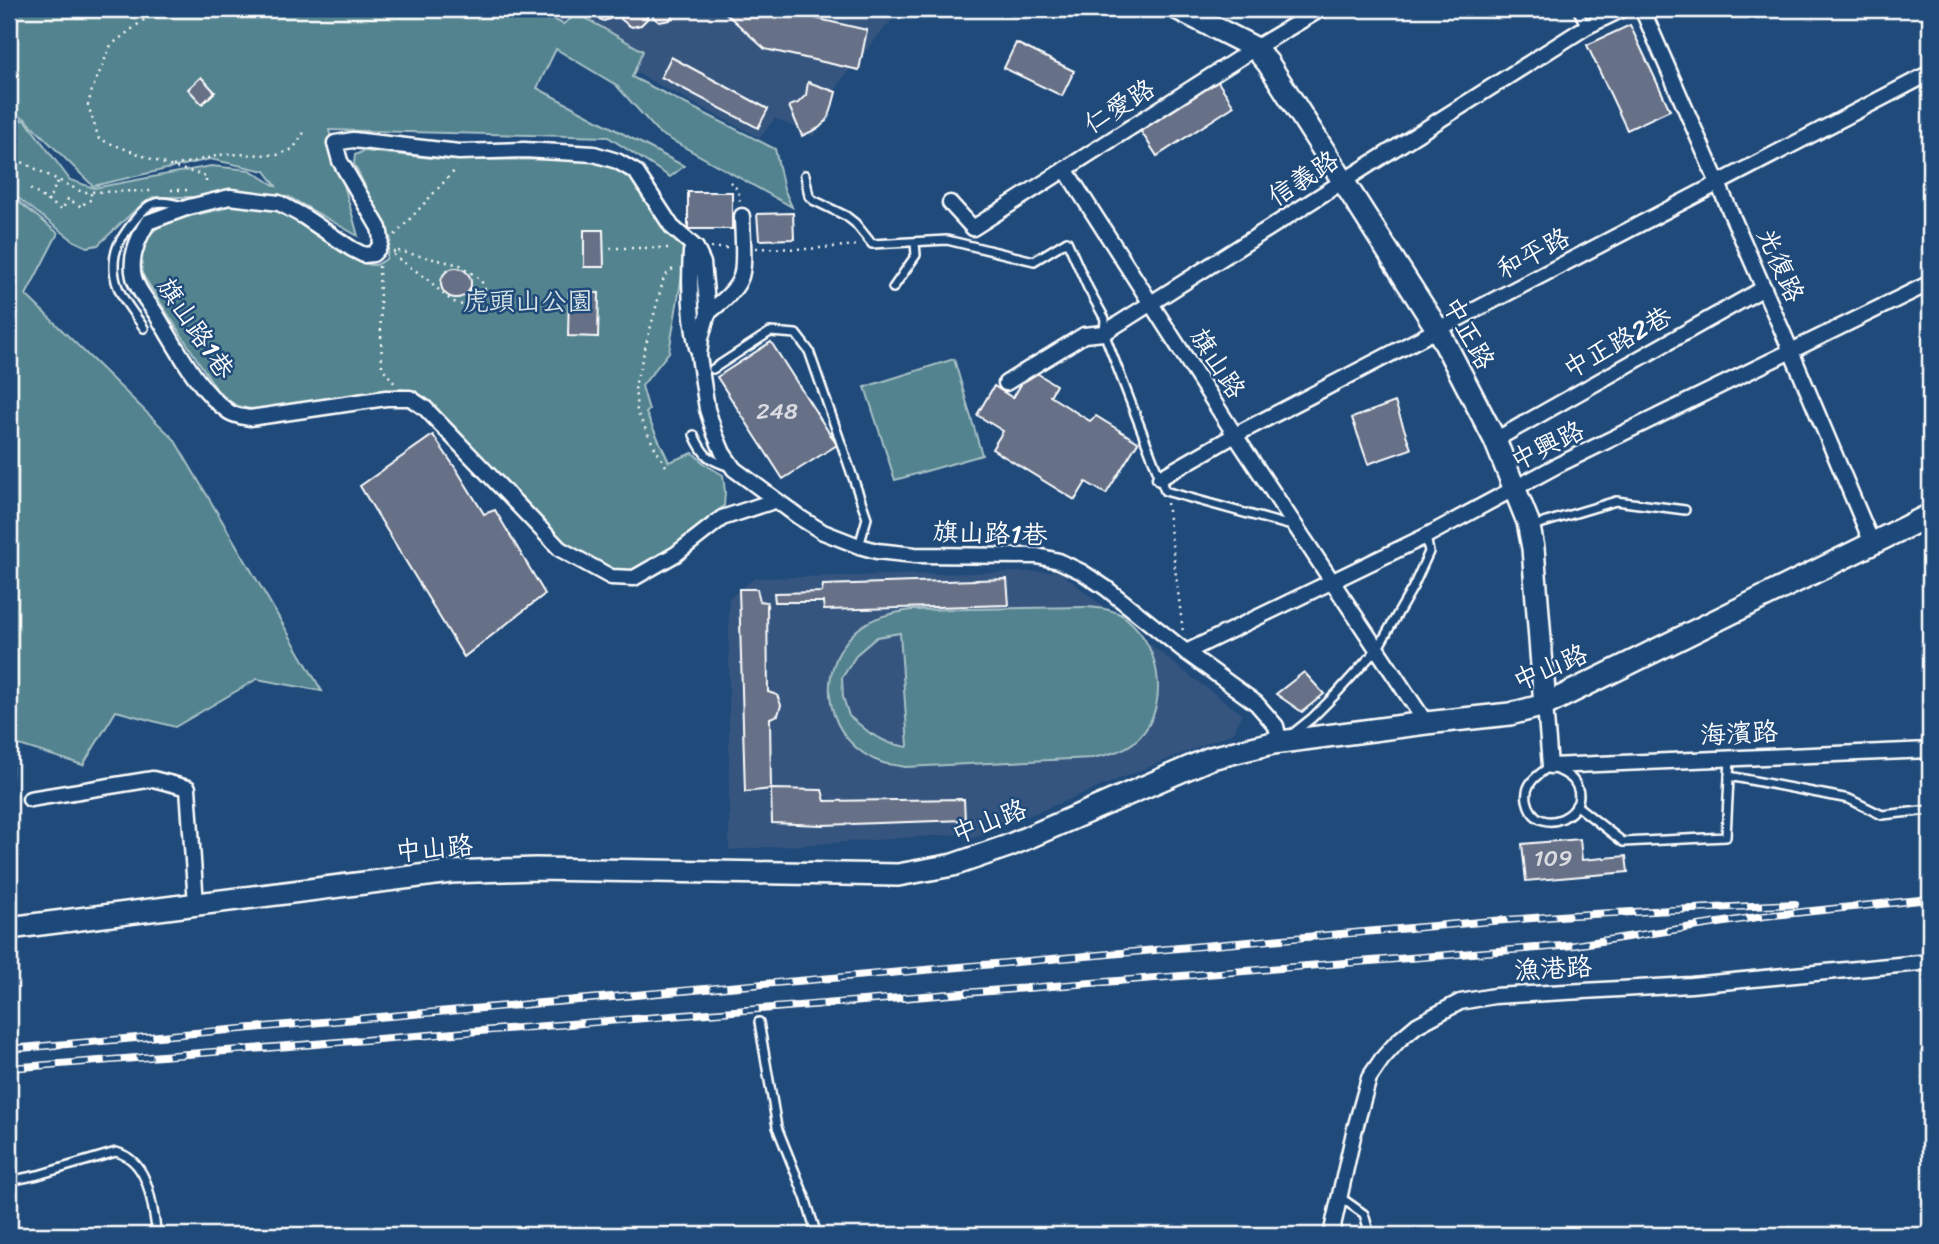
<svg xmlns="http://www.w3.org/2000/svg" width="1939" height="1244" font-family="Sriracha,'LXGW WenKai TC',sans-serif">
  <rect width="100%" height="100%" fill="#1f4a7a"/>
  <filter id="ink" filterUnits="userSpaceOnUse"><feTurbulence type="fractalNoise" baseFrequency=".0143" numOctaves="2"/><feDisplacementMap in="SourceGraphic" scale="14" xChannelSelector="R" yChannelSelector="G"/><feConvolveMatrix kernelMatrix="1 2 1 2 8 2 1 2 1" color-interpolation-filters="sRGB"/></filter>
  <g filter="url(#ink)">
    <g fill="#34557e">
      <polygon points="515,9 901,9 841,80 814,137 775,118 760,138"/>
      <polygon points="1059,571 1181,669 1242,714 1233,733 971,839 963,834 729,850 729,598 755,578"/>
    </g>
    <g fill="#52838e" stroke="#a8c1c6" stroke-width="2" fill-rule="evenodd">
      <path d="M 9,9 L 533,9 L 563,24 L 578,14 L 643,51 L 632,77 L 775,149 L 784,189 L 792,207 L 659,133 L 616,85 L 556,49 L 537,88 L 684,166 L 670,177 L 608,137 L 329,130 L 358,236 L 289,197 L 283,212 C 298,222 358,265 372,265 C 378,266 381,262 386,259 L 391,239 L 354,164 L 355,155 L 364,151 L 451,160 L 586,159 L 613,167 L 633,181 L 670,234 L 693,252 L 683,269 L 669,352 L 642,386 L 649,410 L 646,413 L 669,462 L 693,453 L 706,465 L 723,475 L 725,492 L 724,506 C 702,523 646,577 620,572 C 595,568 572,549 553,535 L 425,398 L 414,392 L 401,389 L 265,410 C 240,408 235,408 217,390 L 144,277 L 138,266 L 142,246 L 148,236 L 164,222 L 222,209 L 205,197 L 153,197 L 134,211 L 98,245 L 87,247 L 74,241 L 9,191 L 9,117 L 26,121 L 70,180 L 94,188 L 211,166 L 250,170 L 277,187 L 265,171 L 210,159 L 93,186 L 24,118 L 9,115 Z"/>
      <polygon points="9,194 58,233 26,295 174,439 322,691 257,679 175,727 116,711 83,765 13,743 12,780 9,783"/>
      <polygon points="954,359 982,455 895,480 865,387"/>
      <path d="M 1086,607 C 1100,608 1116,609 1127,619 C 1163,648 1171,713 1133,743 C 1121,752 1106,755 1092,758 L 905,767 C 898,765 890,765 883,763 C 825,743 812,671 856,631 C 871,617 892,613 911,610 ZM 900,633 L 908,746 L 907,747 L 889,743 L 871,734 L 849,716 L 843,697 L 842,678 L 857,654 L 877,637 Z"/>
    </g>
    <g fill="#666f86" stroke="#fff" stroke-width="2">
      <polygon points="589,9 620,9 615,17 604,21 594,17"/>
      <polygon points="621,9 647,9 647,19 641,25 632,27 628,25 621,19"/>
      <polygon points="651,9 674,9 674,13 670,20 659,22 653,17"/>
      <polygon points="721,9 775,9 867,30 859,70 765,49"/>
      <polygon points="1630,25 1670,110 1627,130 1587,45"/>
      <polygon points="1016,43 1074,71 1062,96 1004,68"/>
      <polygon points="671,57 768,109 758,128 661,77"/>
      <polygon points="201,77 215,92 202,104 188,89"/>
      <polygon points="1216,79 1234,106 1157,156 1140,130"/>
      <polygon points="808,82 836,92 831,111 827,120 819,128 802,136 789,106 798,103 806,95"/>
      <rect x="688" y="192" width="44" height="37"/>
      <polygon points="793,213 794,239 759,240 757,214"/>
      <polygon points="584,230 603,230 604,267 584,267"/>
      <circle cx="456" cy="283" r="15"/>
      <polygon points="569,292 599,293 598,337 568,336"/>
      <polygon points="771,342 837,445 783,479 717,377"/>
      <polygon points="1030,369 1056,385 1050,396 1090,421 1096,416 1138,442 1106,494 1086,482 1075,500 992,449 1003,431 977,415 994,386 1013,398"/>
      <polygon points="1395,402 1411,449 1368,464 1352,418"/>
      <polygon points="433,435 458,472 484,514 495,510 545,594 464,657 360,486"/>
      <polygon points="1007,579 1009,605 824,610 823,602 775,602 774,593 822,592 823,585"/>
      <polygon points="739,589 757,589 760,601 767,602 768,692 777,695 781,705 778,715 770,718 771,789 745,792"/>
      <polygon points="1304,672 1324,694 1302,712 1276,694"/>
      <polygon points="771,789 822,790 825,801 964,799 965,820 822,825 772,823"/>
      <polygon points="1580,839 1582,860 1626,856 1628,872 1526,881 1522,844"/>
    </g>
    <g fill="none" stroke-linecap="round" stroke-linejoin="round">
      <defs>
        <g id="lane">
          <polyline points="1577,9 1586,27"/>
          <polyline points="805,175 809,196 813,200 846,216 855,223 872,244 947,240 1034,261 1067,241 1088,288 1105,319 1104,333 1165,491 1295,527"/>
          <polyline points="893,288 916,255 915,243"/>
          <path d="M 144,328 C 134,313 118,295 115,277 C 113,266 114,255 118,245 C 123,235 142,207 153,204 C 163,200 174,204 185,206"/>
          <polyline points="713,369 770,332 796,334 809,351 867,518 859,546"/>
          <path d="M 694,435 C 704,457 709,460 730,467"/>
          <polyline points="1533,526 1616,501 1685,510"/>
          <polyline points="1292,734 1312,718 1336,694 1378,648 1413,587 1429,552 1426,536"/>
          <path d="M 1550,766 C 1558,771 1567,773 1573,780 C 1598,812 1536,843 1527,800 C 1524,783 1538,775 1550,766 Z"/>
          <polyline points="1729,776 1849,799 1882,815 1930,810"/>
          <polyline points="1576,805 1623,842 1726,837 1730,758"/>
          <polyline points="759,1022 777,1127 805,1197 817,1235"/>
          <path d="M 9,1181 L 38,1175 L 116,1152 C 150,1161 152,1205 157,1235"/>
          <polyline points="1340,1197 1364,1214 1370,1235"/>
        </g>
        <g id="street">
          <polyline points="1642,9 1791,351 1872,543"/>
          <polyline points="1065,169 1235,435 1426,723"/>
          <polyline points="950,203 973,228 1255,48 1321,9"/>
          <path d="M 696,248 L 691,252 C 689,284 690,317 697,348"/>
          <path d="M 708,313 C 719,304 734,293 740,279 C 746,267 742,231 742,216"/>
          <polyline points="1006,383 1084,335 1104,333 1586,27 1623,9"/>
          <polyline points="1495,440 1764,288"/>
          <polyline points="1160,478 1235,435 1930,73"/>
          <path d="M 774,501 L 722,518 L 676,554 L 634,578 L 611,577 L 560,549 L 425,408 L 410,398 L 386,398 L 250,418 C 243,417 235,416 229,412 C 198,391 176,346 156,314 C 149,303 137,290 134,277 C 129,257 138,238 148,222 L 189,207 L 230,197 L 279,203 L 303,216 L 352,249 L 364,255 L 373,254 C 382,246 382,240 379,228 L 340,161 L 335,143 L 353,140 L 459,152 L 524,150 L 594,154 L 617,161 L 636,172 L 672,227 L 696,248 L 703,263 L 708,313 L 701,338 L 699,356 L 707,409 L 715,434 L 723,453 L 734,469 L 799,517 L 823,532 L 859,546 L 877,551 L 915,555 L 1037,556 L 1059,561 L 1082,572 L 1106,588 L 1186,652 L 1256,703 L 1276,726 L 1280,743"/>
          <polyline points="1186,652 1426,536 1558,465 1930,283"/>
          <polyline points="1545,705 1550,766 1930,750"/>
          <polyline points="30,799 153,779 188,788 196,904"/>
          <polyline points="1331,1235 1354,1132 1369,1078 1382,1059 1398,1041 1417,1025 1460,1002 1494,996 1691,985 1930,962"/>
        </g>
        <g id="secondary">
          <polyline points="1178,9 1255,48 1268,63 1438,330 1495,440 1528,522 1533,548 1545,705"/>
          <polyline points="9,928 451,872 535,869 898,875 953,865 1008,846 1211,758 1273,743 1426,723 1510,714 1545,705 1930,515"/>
        </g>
      </defs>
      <use href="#lane" stroke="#fff" stroke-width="12"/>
      <use href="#street" stroke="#fff" stroke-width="19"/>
      <use href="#secondary" stroke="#fff" stroke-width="26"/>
      <g stroke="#fff" stroke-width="2.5" stroke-dasharray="2 5" stroke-linecap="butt">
        <polyline points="153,9 145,19 111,45 92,90 88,105 99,139 170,166 206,176 206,187"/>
        <polyline points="16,159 82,192 153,191"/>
        <polyline points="173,166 225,154 277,155 293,149 305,131"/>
        <polyline points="730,182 738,190 740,202"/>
        <polyline points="30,189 62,210 68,199 82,207 86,201 91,200 91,192"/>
        <polyline points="171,190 192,190"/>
        <polyline points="47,202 59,180"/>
        <polyline points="395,235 457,168"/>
        <polyline points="610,248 673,248"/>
        <polyline points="711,248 729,248"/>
        <polyline points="756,248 807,249 858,245"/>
        <path d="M 398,251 L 460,265 L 481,280 L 485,290 L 480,304 C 453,310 446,295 427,279 C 416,270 402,263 391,252 Z"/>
        <polyline points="379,266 382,367 395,384"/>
        <polyline points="666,466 655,448 637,412 635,386 664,277 676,266"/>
        <polyline points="1167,503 1183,632"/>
      </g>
      <use href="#lane" stroke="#1f4a7a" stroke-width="7"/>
      <use href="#street" stroke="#1f4a7a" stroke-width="14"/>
      <use href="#secondary" stroke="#1f4a7a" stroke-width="21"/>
      <defs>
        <g id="rail">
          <polyline points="9,1049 1492,921 1573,915 1795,904"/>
          <polyline points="9,1068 1575,945 1764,916 1930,899"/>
        </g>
      </defs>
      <use href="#rail" stroke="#fff" stroke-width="8"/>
      <use href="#rail" stroke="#1f4a7a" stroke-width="5" stroke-dasharray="16" stroke-linecap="butt"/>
    </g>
  </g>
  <g text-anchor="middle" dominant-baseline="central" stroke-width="5" stroke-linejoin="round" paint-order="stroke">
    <g font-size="23" fill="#d9dbe1">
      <text x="777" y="411">248</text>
      <text x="1553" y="858">109</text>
    </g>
    <g font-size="26" fill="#fff" stroke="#1f4a7a">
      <text transform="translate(1119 106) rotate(-32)">仁愛路</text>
      <text transform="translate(1303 178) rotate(-33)">信義路</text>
      <text transform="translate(1533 253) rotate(-28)">和平路</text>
      <text transform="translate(1781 265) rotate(66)">光復路</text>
      <text transform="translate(196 328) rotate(56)">旗山路1巷</text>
      <text transform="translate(1469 333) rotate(61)">中正路</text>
      <text transform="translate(1617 342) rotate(-29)">中正路2巷</text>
      <text transform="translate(1218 363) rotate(57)">旗山路</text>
      <text transform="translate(1547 445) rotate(-26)">中興路</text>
      <text transform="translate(990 533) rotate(2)">旗山路1巷</text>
      <text transform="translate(1550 667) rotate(-23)">中山路</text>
      <text transform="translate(1739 733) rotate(-3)">海濱路</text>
      <text transform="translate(989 821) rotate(-21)">中山路</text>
      <text transform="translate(434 848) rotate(-5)">中山路</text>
      <text transform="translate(1553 968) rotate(-3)">漁港路</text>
    </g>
    <g font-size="26" fill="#d4e0e3" stroke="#1f4a7a">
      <text x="528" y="301">虎頭山公園</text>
    </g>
  </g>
  <rect width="1939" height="1244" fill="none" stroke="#1f4a7a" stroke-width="35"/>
  <rect x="18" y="18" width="1904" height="1209" fill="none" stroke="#fff" stroke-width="2.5" filter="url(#ink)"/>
</svg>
